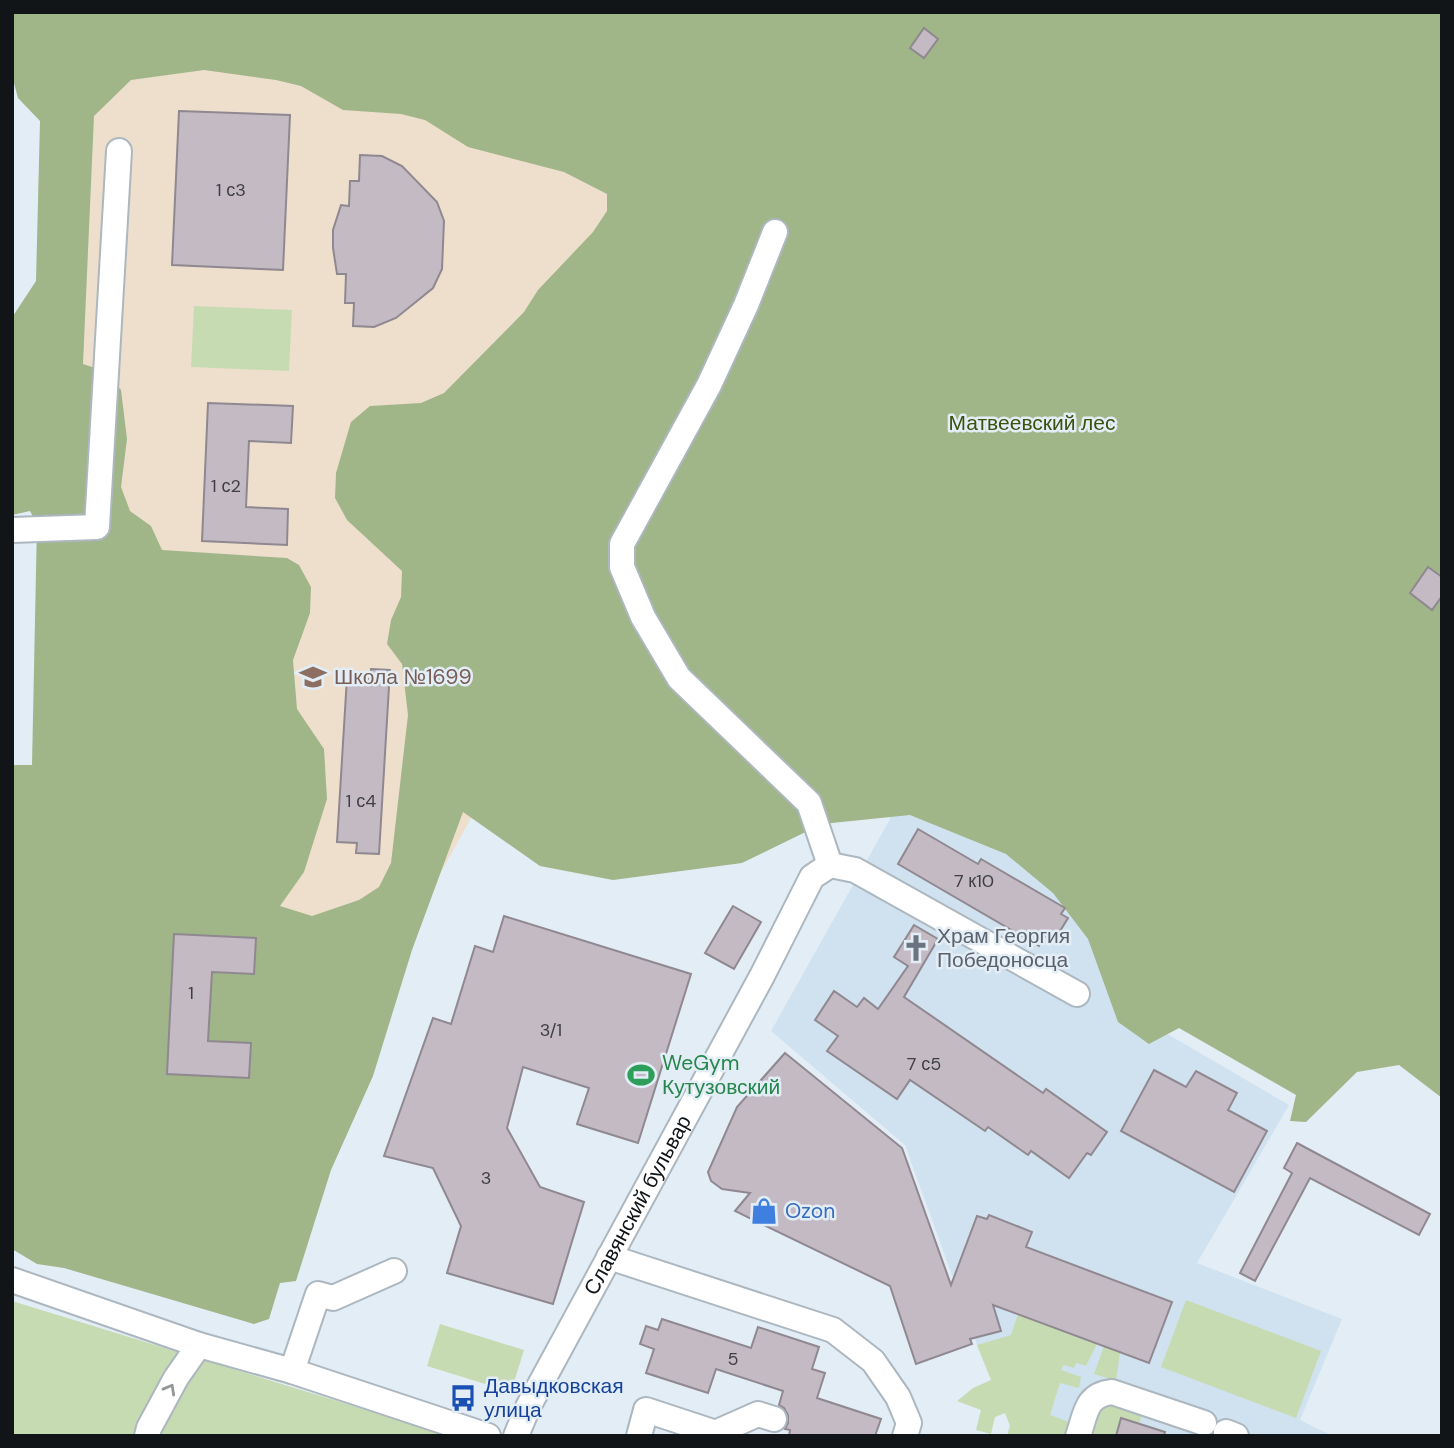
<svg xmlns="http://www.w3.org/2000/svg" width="1454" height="1448" font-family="'DM Sans',sans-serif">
  <rect width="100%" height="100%" fill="#e3edf6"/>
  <polygon fill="#d0e2ef" points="908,787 1098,898 1128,1011 1289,1105 1197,1263 1342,1319 1300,1420 1333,1436 1007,1436 1010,1425 977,1345 905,1145 771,1031"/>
  <polygon fill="#eedfcd" points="93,12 613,175 618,502 483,797 298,1127 24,1184"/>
  <g fill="#c7dbb2">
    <polygon points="194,306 292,310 289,371 191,367"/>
    <polygon points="1186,1300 1321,1351 1296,1418 1161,1367"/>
    <polygon points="12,1301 451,1436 12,1436"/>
    <polygon points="1018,1314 1097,1344 1086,1366 1076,1363 1074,1368 1064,1365 1061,1370 1081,1377 1079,1388 1060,1383 1050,1415 1069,1422 1064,1436 1007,1436 1010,1426 1005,1413 995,1417 991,1434 976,1430 981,1410 957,1401 973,1388 991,1380 977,1345 1011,1335"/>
    <polygon points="440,1324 524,1350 511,1392 427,1366"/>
    <polygon points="1104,1346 1120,1353 1116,1381 1094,1374"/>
    <polygon points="1119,1401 1144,1409 1139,1424 1121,1419 1116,1436 1086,1436 1102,1404"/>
  </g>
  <path fill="#a0b588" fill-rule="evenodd" d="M 12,12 L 1442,12 L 1442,1098 L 1399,1065 L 1357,1072 L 1306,1122 L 1290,1121 L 1296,1095 L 1179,1028 L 1149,1044 L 1118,1022 L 1088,939 L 1053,893 L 1006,854 L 910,815 L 822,824 L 742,863 L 613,880 L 540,866 L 463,812 L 412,950 L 373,1076 L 331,1170 L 296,1281 L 280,1283 L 269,1319 L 254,1324 L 64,1268 L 37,1264 L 12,1249 L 12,765 L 32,765 L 37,524 L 30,511 L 12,515 L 13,316 L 36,281 L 40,121 L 18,98 L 12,76 ZM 204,70 L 276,80 L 301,86 L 343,110 L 401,114 L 425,120 L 468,147 L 564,172 L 607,194 L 607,211 L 593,232 L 538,290 L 524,312 L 444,393 L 421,403 L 370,406 L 351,422 L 336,473 L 335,498 L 347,520 L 402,571 L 401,597 L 391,620 L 387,644 L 402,664 L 408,715 L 391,863 L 379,887 L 359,900 L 312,916 L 280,906 L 304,872 L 327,799 L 324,749 L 297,709 L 293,660 L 310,613 L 311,587 L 299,565 L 287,558 L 162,550 L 151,526 L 130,511 L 121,487 L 127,439 L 121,390 L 104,371 L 83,364 L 94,116 L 131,80 Z"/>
  <g fill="#c3bac4" stroke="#908890" stroke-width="2">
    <polygon points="924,28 938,39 924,58 910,48"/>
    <polygon points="179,111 290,115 283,270 172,265"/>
    <polygon points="360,155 382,156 402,166 437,202 444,221 442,269 433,288 396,318 374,327 353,326 354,303 345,303 346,274 337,274 333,248 333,230 341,205 349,206 350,181 359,181"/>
    <polygon points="208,403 293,406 291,443 249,441 246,507 288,509 287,545 202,541"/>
    <polygon points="1428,567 1442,577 1442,596 1432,610 1410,593"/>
    <polygon points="371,669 390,670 379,854 356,853 357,843 337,842 347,677 371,679"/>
    <polygon points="918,829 978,864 981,859 1065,908 1061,914 1068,918 1054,941 1045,936 1039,946 898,864"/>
    <polygon points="733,906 761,922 734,969 705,953"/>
    <polygon points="504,916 691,974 638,1143 577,1124 589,1088 523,1067 507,1128 540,1187 584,1202 553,1304 447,1273 461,1226 433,1168 384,1156 433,1018 451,1024 475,946 493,952"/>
    <polygon points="914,925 938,939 904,997 1043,1093 1046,1089 1107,1132 1091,1155 1087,1153 1069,1178 1031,1151 1028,1155 988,1127 985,1131 910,1080 897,1099 827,1051 838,1036 815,1020 834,991 857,1007 864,998 878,1009 908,966 894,957"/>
    <polygon points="174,934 256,938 254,974 212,972 208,1041 251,1043 249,1078 167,1074"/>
    <polygon points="785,1053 902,1148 951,1285 977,1216 987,1219 989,1215 1032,1232 1026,1247 1172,1302 1149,1363 993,1305 1001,1331 970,1339 972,1344 916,1364 890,1286 735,1211 750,1193 722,1189 711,1181 708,1172 737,1107"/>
    <polygon points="1154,1070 1186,1087 1196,1071 1237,1093 1228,1110 1267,1131 1234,1192 1121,1131"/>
    <polygon points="1297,1143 1430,1214 1419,1235 1310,1178 1255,1281 1240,1273 1292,1173 1284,1168"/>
    <polygon points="662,1319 751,1348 758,1327 819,1347 812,1369 825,1373 817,1398 881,1419 875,1436 789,1436 790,1430 785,1429 788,1423 788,1415 784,1408 779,1405 783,1391 716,1369 708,1393 646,1373 654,1349 640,1344 646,1326 658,1330"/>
    <polygon points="1121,1418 1165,1432 1164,1436 1116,1436"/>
  </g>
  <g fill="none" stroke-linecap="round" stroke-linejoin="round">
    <defs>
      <g id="minor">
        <polyline points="775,232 746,305 709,385 622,544 622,567 643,617 679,678 809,803 830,865"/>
        <polyline points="12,530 97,527 119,151"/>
        <polyline points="609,1257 833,1330 873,1361 898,1397 909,1423 905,1436"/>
        <polyline points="12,1280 199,1345 292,1371 488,1436"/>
        <polyline points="292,1371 318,1294 333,1298 394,1271"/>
        <polyline points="1226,1432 1236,1436"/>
        <polyline points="715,1433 758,1414 774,1419"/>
        <polyline points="147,1436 149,1428 176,1378 199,1345"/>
        <path id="s1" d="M 516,1436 L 528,1407 L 762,976 L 812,877 L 830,865 L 855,870 L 1077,994"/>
        <polyline points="639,1436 646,1410 725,1436"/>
        <path d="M 1078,1436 C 1086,1414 1085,1395 1112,1392 L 1204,1423"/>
      </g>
    </defs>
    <use href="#minor" stroke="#acb7bf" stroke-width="28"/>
    <use href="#minor" stroke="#fff" stroke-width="24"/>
  </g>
  <defs><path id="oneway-chevron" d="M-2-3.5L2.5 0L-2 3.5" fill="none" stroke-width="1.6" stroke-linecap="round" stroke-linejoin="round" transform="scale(1.75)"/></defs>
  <use stroke="#949697" href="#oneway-chevron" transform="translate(170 1389) rotate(-61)"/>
  <defs>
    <symbol id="school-bare" viewBox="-9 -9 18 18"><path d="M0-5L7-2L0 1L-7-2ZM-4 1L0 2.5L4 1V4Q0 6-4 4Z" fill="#8d6e63" stroke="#e3edf6" stroke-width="2.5" paint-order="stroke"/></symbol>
    <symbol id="church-bare" viewBox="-9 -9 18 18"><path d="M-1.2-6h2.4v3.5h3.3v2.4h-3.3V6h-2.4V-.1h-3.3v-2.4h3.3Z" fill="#6b7280" stroke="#e3edf6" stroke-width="2.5" paint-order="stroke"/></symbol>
    <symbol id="stadium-bare" viewBox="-9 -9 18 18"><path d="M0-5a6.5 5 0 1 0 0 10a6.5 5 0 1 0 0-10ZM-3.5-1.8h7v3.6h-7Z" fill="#2e9e5b" stroke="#e3edf6" stroke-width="2.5" paint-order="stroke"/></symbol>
    <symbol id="shop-bare" viewBox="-9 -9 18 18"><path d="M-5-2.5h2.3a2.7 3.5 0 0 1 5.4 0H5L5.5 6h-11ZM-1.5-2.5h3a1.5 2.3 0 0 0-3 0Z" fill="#3f7fe0" stroke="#e3edf6" stroke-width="2.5" paint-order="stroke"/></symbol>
    <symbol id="bus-bare" viewBox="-9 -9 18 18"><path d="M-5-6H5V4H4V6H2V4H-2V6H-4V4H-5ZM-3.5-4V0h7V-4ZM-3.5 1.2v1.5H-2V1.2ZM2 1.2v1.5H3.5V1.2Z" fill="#1a4fb4" stroke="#e3edf6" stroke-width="2.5" paint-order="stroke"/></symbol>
  </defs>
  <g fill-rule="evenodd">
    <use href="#school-bare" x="294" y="658" width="38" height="38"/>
    <use href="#church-bare" x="897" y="929" width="38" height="38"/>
    <use href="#stadium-bare" x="622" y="1056" width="38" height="38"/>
    <use href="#shop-bare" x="745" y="1192" width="38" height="38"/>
    <use href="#bus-bare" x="444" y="1379" width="38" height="38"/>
  </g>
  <g text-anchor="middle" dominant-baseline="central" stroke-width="5" stroke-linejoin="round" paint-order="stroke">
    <g font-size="18" fill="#3e3e43">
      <text x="231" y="190">1 с3</text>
      <text x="226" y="486">1 с2</text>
      <text x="361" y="801">1 с4</text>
      <text x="974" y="881">7 к10</text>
      <text x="191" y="993">1</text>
      <text x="551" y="1030">3/1</text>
      <text x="924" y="1064">7 с5</text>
      <text x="486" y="1178">3</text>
      <text x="733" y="1359">5</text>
    </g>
    <g font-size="21" fill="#39520e" stroke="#e3edf6">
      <text x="1032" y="423">Матвеевский лес</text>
    </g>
    <g font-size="21" fill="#785e54" stroke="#e3edf6" text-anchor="start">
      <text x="334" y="677">Школа №1699</text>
    </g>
    <g font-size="21" fill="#5b616d" stroke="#e3edf6" text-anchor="start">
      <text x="937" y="936">Храм Георгия<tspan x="937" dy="24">Победоносца</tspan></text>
    </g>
    <g font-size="21" fill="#27864d" stroke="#e3edf6" text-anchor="start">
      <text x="662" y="1063">WeGym<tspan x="662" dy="24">Кутузовский</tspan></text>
    </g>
    <g font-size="21" fill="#111518" stroke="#e3edf6">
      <text stroke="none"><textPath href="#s1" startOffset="261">Славянский бульвар</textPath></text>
    </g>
    <g font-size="21" fill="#366cbe" stroke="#e3edf6" text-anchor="start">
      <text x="785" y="1211">Ozon</text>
    </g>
    <g font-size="21" fill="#164399" stroke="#e3edf6" text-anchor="start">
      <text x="484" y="1386">Давыдковская<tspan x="484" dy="24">улица</tspan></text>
    </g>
  </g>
  <rect width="1454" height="1448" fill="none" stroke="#111518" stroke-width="28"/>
</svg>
